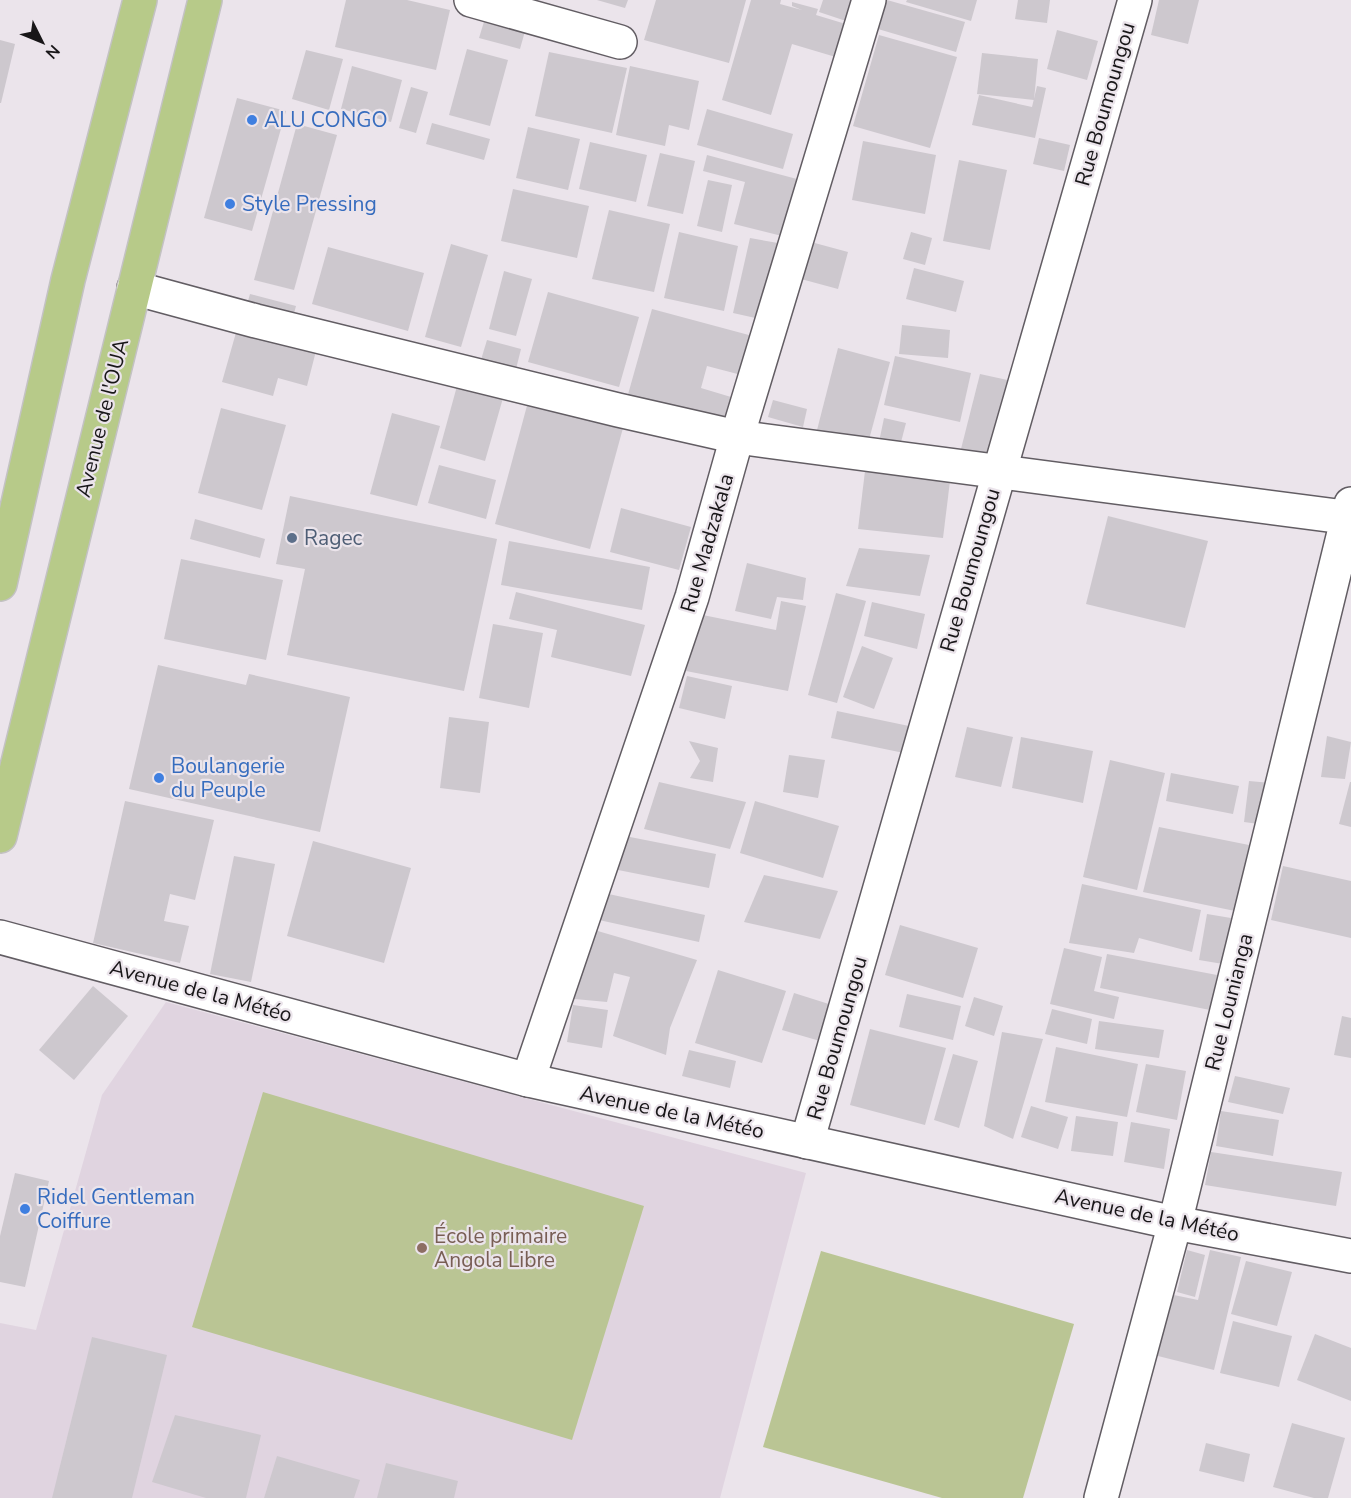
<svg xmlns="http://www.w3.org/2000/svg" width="1351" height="1498" font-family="'Nunito Sans',sans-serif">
  <rect width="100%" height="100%" fill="#ebe4eb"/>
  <polygon fill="#e0d4e0" points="166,1002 806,1173 720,1498 0,1498 0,1323 36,1330 102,1095"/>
  <g fill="#bac594">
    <polygon points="263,1092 644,1206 572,1440 192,1327"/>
    <polygon points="821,1251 1074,1324 1023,1498 942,1498 763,1447"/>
  </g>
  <g fill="#cdc8ce">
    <polygon points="346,0 407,0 450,10 436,70 335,47"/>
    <polygon points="597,0 628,0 625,8"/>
    <polygon points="656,0 746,0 729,63 644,40"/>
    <polygon points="751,0 781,0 780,4 802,10 792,6 792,2 818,9 816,15 849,25 839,58 792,44 771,115 722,100"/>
    <polygon points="823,0 857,0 849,22 819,12"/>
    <polygon points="887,0 965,22 956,52 878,29"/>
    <polygon points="907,0 977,0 971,21 906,2"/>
    <polygon points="1018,0 1050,0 1047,23 1015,19"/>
    <polygon points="1159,0 1199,0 1188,44 1151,35"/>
    <polygon points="487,12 527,24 520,49 479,38"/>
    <polygon points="1057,30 1098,41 1087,80 1047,69"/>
    <polygon points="879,35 957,57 930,148 853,126"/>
    <polygon points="0,40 15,44 1,103 0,103"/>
    <polygon points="467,49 508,60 490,126 449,115"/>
    <polygon points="306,50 343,59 329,110 292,99"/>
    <polygon points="549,52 627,68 612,133 535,116"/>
    <polygon points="982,53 1038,59 1034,100 977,94"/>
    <polygon points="352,66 402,80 391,122 341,109"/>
    <polygon points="630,66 699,81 689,130 669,125 665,146 616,135"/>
    <polygon points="1037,86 1046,88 1035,138 972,125 979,95 1032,107"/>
    <polygon points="411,87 428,92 416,133 399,128"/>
    <polygon points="237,98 286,111 252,231 204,218"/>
    <polygon points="707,109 793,134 783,169 697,145"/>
    <polygon points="432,123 490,139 484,160 426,144"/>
    <polygon points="297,124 337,135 294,290 254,280"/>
    <polygon points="528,127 580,139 568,190 516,178"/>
    <polygon points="1039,138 1070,145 1064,171 1033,164"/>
    <polygon points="863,141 936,155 925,214 852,200"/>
    <polygon points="590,142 647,155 636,202 579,189"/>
    <polygon points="660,153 695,161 683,214 647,206"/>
    <polygon points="707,155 797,179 782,236 734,224 745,182 703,171"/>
    <polygon points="959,160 1007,170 990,250 943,241"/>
    <polygon points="708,180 732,185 722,232 697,226"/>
    <polygon points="513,189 589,206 577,258 501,241"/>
    <polygon points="609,210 670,224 654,292 592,279"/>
    <polygon points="679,232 738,246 724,311 664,298"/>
    <polygon points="911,232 932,238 925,265 903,259"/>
    <polygon points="750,238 778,243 760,319 733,313"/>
    <polygon points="811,242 848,252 838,289 801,279"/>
    <polygon points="451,244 488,255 461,347 425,337"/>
    <polygon points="328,247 424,273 408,331 312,304"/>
    <polygon points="914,268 964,281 956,312 906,299"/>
    <polygon points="504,271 532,279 516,336 489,329"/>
    <polygon points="548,292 639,317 619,387 528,362"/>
    <polygon points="250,294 296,306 292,321 246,308"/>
    <polygon points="652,309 760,338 749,377 707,366 701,388 741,400 734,427 627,398"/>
    <polygon points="902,325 950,330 948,358 899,354"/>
    <polygon points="237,329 316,351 307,386 278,378 273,396 222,382"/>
    <polygon points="487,340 521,349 515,373 480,363"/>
    <polygon points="838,348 890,362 867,447 816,434"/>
    <polygon points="895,356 971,373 960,422 884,405"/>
    <polygon points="980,374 1012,381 994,457 961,449"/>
    <polygon points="457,386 503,398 485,461 440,448"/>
    <polygon points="773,400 807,409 803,427 768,417"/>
    <polygon points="528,402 623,428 590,549 495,524"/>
    <polygon points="221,408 286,425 262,510 198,493"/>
    <polygon points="392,413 440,426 417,506 370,494"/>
    <polygon points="884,418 906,423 900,446 879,442"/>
    <polygon points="439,465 496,480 486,519 428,503"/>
    <polygon points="865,471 950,481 943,538 858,529"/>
    <polygon points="290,496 497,539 464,691 287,655 305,569 276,564"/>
    <polygon points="621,508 691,527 679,570 610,552"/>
    <polygon points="1108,516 1208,541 1185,628 1086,604"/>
    <polygon points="195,519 265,539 260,558 190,539"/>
    <polygon points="509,541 650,567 642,610 501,585"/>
    <polygon points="859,548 930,555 920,596 846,586"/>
    <polygon points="181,559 283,580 266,660 164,639"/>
    <polygon points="747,563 806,578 803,600 777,597 771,619 735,611"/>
    <polygon points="516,592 645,625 631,676 551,657 557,630 509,619"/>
    <polygon points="836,593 866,601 837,703 808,695"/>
    <polygon points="781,601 806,606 788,691 686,671 698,614 776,630"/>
    <polygon points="872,602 925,614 917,649 864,636"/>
    <polygon points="493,624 543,633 529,708 479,698"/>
    <polygon points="862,646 893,658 874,709 843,697"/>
    <polygon points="158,665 246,685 249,674 350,697 320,832 129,789"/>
    <polygon points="687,676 732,686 725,719 679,708"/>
    <polygon points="837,711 909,726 904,753 831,738"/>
    <polygon points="449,717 489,722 480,793 440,788"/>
    <polygon points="967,727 1013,737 1001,787 955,777"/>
    <polygon points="1327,736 1351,742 1345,779 1321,777"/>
    <polygon points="1021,737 1093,751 1083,803 1012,788"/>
    <polygon points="689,741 718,748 713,782 690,778 700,761"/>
    <polygon points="789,755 825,760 818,798 783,792"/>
    <polygon points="1110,760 1165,773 1137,890 1083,877"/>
    <polygon points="1171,773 1239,786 1233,814 1166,801"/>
    <polygon points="1249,781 1271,783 1266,825 1244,822"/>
    <polygon points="659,782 746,802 730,849 644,829"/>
    <polygon points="1350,782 1351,782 1351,827 1339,824"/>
    <polygon points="125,801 214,820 195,900 170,894 164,921 189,926 180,963 93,943"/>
    <polygon points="755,801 839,826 823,878 740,853"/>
    <polygon points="1159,827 1249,845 1235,911 1143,892"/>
    <polygon points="620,835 716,854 709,888 613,869"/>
    <polygon points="313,841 411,868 384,963 287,936"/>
    <polygon points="234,856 275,864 251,982 210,974"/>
    <polygon points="1283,866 1351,881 1351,938 1271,920"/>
    <polygon points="764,875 838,891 820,939 744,922"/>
    <polygon points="1082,884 1201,910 1192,952 1139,938 1134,953 1069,943"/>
    <polygon points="604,893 705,915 699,942 599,920"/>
    <polygon points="1207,914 1231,918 1223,964 1199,960"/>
    <polygon points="900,925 978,948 963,998 885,975"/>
    <polygon points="584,927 697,960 670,1028 666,1055 613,1036 630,977 614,973 607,1002 564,998"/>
    <polygon points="1064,948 1102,957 1094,991 1119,997 1114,1019 1050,1004"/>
    <polygon points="1107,954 1217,975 1210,1010 1100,988"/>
    <polygon points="718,970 786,991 762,1063 695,1043"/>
    <polygon points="93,986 128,1016 74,1080 39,1050"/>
    <polygon points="794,993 832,1005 820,1041 782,1030"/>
    <polygon points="907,994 961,1006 953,1040 899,1027"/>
    <polygon points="974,997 1003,1006 994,1036 965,1026"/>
    <polygon points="573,1005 608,1010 602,1048 567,1042"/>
    <polygon points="1052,1009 1092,1019 1087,1044 1045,1034"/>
    <polygon points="1342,1016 1351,1018 1351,1058 1334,1055"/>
    <polygon points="1099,1021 1164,1030 1159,1058 1095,1049"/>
    <polygon points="870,1029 946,1048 925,1125 850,1105"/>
    <polygon points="1002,1032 1043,1039 1013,1139 984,1126"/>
    <polygon points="1056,1047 1138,1064 1127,1117 1045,1102"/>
    <polygon points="689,1050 736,1061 730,1088 682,1076"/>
    <polygon points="953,1054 978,1061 959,1128 934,1120"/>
    <polygon points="1146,1064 1186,1071 1177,1120 1136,1112"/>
    <polygon points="1235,1076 1290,1088 1283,1114 1228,1102"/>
    <polygon points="1031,1106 1068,1117 1058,1149 1021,1137"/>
    <polygon points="1221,1111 1279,1120 1273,1156 1216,1146"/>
    <polygon points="1076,1116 1118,1122 1113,1156 1071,1151"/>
    <polygon points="1131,1122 1170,1129 1164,1169 1124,1162"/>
    <polygon points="1211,1152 1342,1172 1336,1206 1205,1185"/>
    <polygon points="15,1173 49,1181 25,1287 0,1282 0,1236"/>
    <polygon points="1187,1250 1205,1255 1195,1297 1177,1292"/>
    <polygon points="1210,1250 1241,1257 1214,1370 1154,1355 1169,1294 1198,1300"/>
    <polygon points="1246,1261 1292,1272 1277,1326 1231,1314"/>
    <polygon points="1233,1321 1292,1336 1279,1387 1220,1373"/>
    <polygon points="1315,1334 1351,1348 1351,1401 1297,1380"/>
    <polygon points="92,1337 167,1355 132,1498 52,1498"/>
    <polygon points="175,1415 261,1435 246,1498 206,1498 152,1482"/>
    <polygon points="1292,1423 1345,1438 1328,1498 1314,1498 1273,1487"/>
    <polygon points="1206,1443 1250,1454 1244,1482 1199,1471"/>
    <polygon points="277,1456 360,1480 354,1498 264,1498"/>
    <polygon points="386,1463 458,1481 454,1498 377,1498"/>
  </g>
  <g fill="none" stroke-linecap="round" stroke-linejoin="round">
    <defs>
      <g id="street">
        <polyline points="471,0 620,42"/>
        <polyline points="134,288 256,321 618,410 737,437 1351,518"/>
        <polyline points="0,937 528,1080 1175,1223 1351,1256"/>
        <polyline points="528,1080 692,597 737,437 869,0"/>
        <polyline points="807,1142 1135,0"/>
        <polyline points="1101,1498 1175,1223 1351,504"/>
      </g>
      <g id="primary">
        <polyline points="0,584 68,280 140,0"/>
        <polyline points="0,836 205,0"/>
      </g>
    </defs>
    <use href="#street" stroke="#625d63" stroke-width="36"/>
    <use href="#primary" stroke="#c3c2c3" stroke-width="36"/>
    <use href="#street" stroke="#fff" stroke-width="33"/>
    <use href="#primary" stroke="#b7ca89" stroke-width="33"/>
  </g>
  <g fill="#3f7fe0" stroke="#ebe4eb" stroke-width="2">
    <circle cx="252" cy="120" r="6"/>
    <circle cx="230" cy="204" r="6"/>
    <circle cx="159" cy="778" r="6"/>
    <circle cx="25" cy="1209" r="6"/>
  </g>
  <circle fill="#5c6f8a" stroke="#ebe4eb" stroke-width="2" cx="292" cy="538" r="6"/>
  <circle fill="#8d6e63" stroke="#ebe4eb" stroke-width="2" cx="422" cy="1248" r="6"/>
  <g text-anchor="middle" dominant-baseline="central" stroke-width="4.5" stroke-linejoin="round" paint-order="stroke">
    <g font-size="21" fill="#181618" stroke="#ebe4eb">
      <text transform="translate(1105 104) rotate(-74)">Rue Boumoungou</text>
      <text transform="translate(102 418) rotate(-76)">Avenue de l'OUA</text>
      <text transform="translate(707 543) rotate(-74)">Rue Madzakala</text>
      <text transform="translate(970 570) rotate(-74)">Rue Boumoungou</text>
      <text transform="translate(201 991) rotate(15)">Avenue de la Météo</text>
      <text transform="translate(1229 1002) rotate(-76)">Rue Lounianga</text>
      <text transform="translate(837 1038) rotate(-74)">Rue Boumoungou</text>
      <text transform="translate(672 1112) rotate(12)">Avenue de la Météo</text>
      <text transform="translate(1147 1215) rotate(12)">Avenue de la Météo</text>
    </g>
    <g font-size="21" fill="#366cbe" stroke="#ebe4eb" text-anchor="start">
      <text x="264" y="120">ALU CONGO</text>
      <text x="242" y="204">Style Pressing</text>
      <text x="171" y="766">Boulangerie<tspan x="171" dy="24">du Peuple</tspan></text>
      <text x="37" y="1197">Ridel Gentleman<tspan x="37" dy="24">Coiffure</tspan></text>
    </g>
    <g font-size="21" fill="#4e5e75" stroke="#ebe4eb" text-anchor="start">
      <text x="304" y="538">Ragec</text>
    </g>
    <g font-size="21" fill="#785e54" stroke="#ebe4eb" text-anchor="start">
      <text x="434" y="1236">École primaire<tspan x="434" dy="24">Angola Libre</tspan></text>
    </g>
  </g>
  <g transform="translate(42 42) rotate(133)" stroke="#ebe4eb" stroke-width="4.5" paint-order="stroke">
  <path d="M0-4.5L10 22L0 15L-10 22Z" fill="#181618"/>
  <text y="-9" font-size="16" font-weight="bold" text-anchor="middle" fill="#181618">N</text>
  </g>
</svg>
